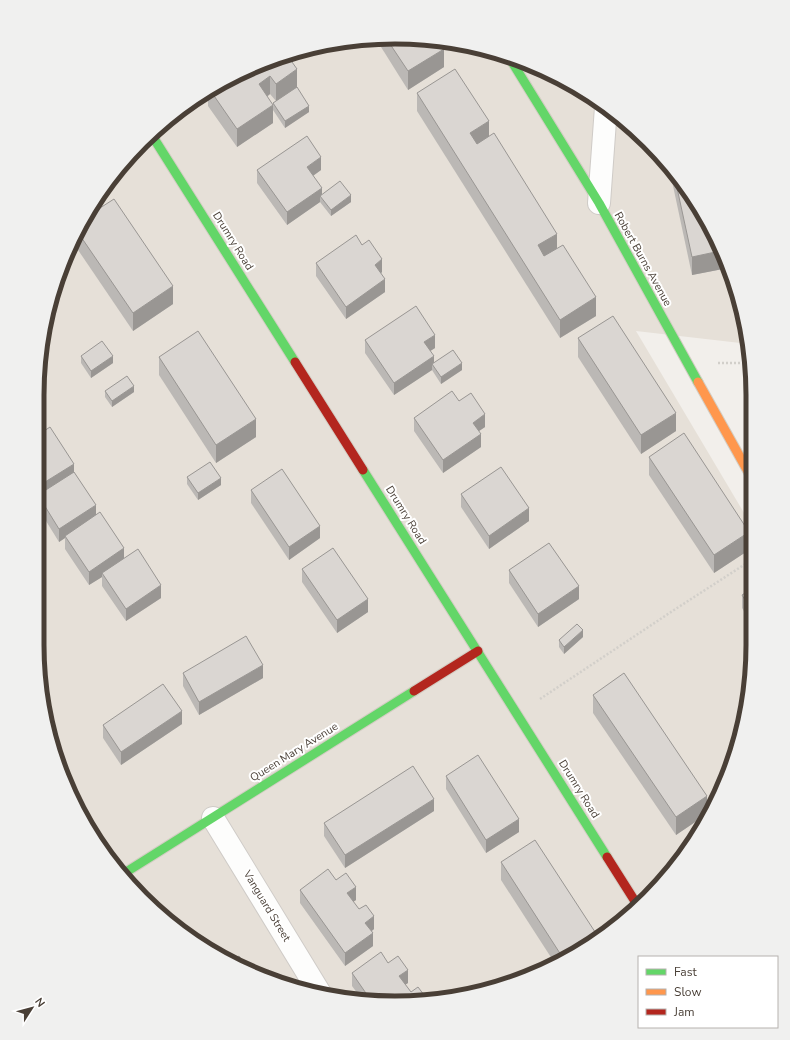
<svg xmlns="http://www.w3.org/2000/svg" width="790" height="1040" font-family="'Nunito Sans',sans-serif">
  <rect width="100%" height="100%" fill="#f2efeb"/>
  <polygon fill="#e6e0d8" points="395,37 465,44 532,64 594,97 648,142 693,196 734,280 749,344 636,331 750,523 750,692 734,760 693,844 648,898 594,943 510,984 418,1002 325,996 236,966 142,898 85,824 49,738 37,645 38,372 49,302 74,237 111,177 196,97 258,64 325,44"/>
  <g fill="none" stroke-linecap="round" stroke-linejoin="round">
    <defs>
      <g id="street">
        <polyline points="599,203 606,107"/>
        <polyline points="213,818 321,995"/>
      </g>
      <g id="fast">
        <polyline points="509,57 599,203 698,382"/>
        <polyline points="153,137 295,362"/>
        <polyline points="363,470 607,857"/>
        <polyline points="123,874 414,691"/>
      </g>
      <polyline id="slow" points="698,382 750,475"/>
      <g id="jam">
        <polyline points="295,362 363,470"/>
        <polyline points="414,691 478,651"/>
        <polyline points="607,857 638,906"/>
      </g>
    </defs>
    <use href="#street" stroke="#cfcbc7" stroke-width="24"/>
    <use href="#fast" stroke="#d3cdc3" stroke-width="11"/>
    <use href="#slow" stroke="#d3cdc3" stroke-width="11"/>
    <use href="#jam" stroke="#d3cdc3" stroke-width="11"/>
    <g stroke="#d2cfca" stroke-width="2.5" stroke-dasharray="2 2" stroke-linecap="butt">
      <polyline points="718,363 750,363"/>
      <polyline points="540,699 674,610 750,561"/>
    </g>
    <use href="#street" stroke="#fdfdfc" stroke-width="22"/>
    <use href="#fast" stroke="#63d668" stroke-width="9"/>
    <use href="#slow" stroke="#ff974d" stroke-width="9"/>
    <use href="#jam" stroke="#b3261e" stroke-width="9"/>
  </g>
  <g fill="#bbb8b5">
    <polygon points="395,37 444,67 408,90 376,39"/>
    <polygon points="258,64 297,87 309,112 285,128 273,110 273,103 276,101 270,94 267,97 273,123 237,147 208,106 208,91"/>
    <polygon points="417,93 489,137 557,248 596,316 560,338 417,111"/>
    <polygon points="669,167 693,196 728,268 692,275"/>
    <polygon points="257,170 321,170 313,176 322,195 351,202 331,216 320,202 287,225 257,183"/>
    <polygon points="86,217 173,304 133,331 74,244 74,237"/>
    <polygon points="362,245 382,272 381,274 385,292 346,319 316,276 316,263"/>
    <polygon points="741,311 745,329 741,328"/>
    <polygon points="578,338 676,431 641,454 578,357"/>
    <polygon points="365,340 435,348 430,351 434,363 462,370 441,384 432,370 394,395 365,353"/>
    <polygon points="81,356 113,363 91,378 81,363"/>
    <polygon points="159,357 256,437 216,463 159,375"/>
    <polygon points="105,391 134,392 112,407 105,397"/>
    <polygon points="459,401 485,427 479,431 481,447 443,473 414,431 414,418"/>
    <polygon points="38,412 44,431 74,472 96,515 124,558 161,598 126,621 102,586 102,577 89,585 65,549 65,538 59,542 38,508"/>
    <polygon points="649,457 749,550 714,573 649,475"/>
    <polygon points="187,477 221,485 198,500 187,484"/>
    <polygon points="251,490 320,538 289,560 251,503"/>
    <polygon points="461,494 529,521 489,549 461,507"/>
    <polygon points="302,569 368,612 337,633 302,582"/>
    <polygon points="509,570 579,599 538,627 509,583"/>
    <polygon points="750,590 750,621 742,608 742,595"/>
    <polygon points="583,637 564,654 559,647 559,640"/>
    <polygon points="183,673 263,678 199,715 183,686"/>
    <polygon points="593,695 707,814 676,835 593,713"/>
    <polygon points="182,724 121,765 103,738 103,725"/>
    <polygon points="446,776 519,832 486,853 446,789"/>
    <polygon points="434,811 345,868 324,836 324,823"/>
    <polygon points="501,862 594,943 554,962 501,880"/>
    <polygon points="336,880 356,900 353,902 374,929 372,931 373,946 345,966 300,903 300,890"/>
    <polygon points="388,963 408,983 405,984 411,992 427,1001 418,1002 361,998 352,986 352,973"/>
  </g>
  <g fill="#999693">
    <polygon points="444,49 444,67 408,90 408,71"/>
    <polygon points="297,69 297,88 276,102 276,84"/>
    <polygon points="270,76 270,94 259,102 259,84"/>
    <polygon points="273,105 273,123 237,147 237,129"/>
    <polygon points="309,106 309,112 285,128 285,121"/>
    <polygon points="489,121 489,140 470,151 470,133"/>
    <polygon points="321,157 321,170 307,180 307,167"/>
    <polygon points="322,188 322,197 320,196 320,202 287,225 287,212"/>
    <polygon points="351,195 351,202 331,216 331,210"/>
    <polygon points="557,234 557,252 538,264 538,245"/>
    <polygon points="720,251 728,268 692,275 692,257"/>
    <polygon points="382,259 382,272 375,278 375,265"/>
    <polygon points="385,279 385,292 346,319 346,307"/>
    <polygon points="173,286 173,304 133,331 133,313"/>
    <polygon points="596,297 596,316 560,338 560,320"/>
    <polygon points="435,335 435,348 424,355 424,342"/>
    <polygon points="113,356 113,363 91,378 91,371"/>
    <polygon points="434,356 434,367 432,364 432,370 394,395 394,383"/>
    <polygon points="462,363 462,370 441,384 441,377"/>
    <polygon points="134,386 134,392 112,407 112,401"/>
    <polygon points="676,413 676,431 641,454 641,435"/>
    <polygon points="485,414 485,427 473,435 473,423"/>
    <polygon points="256,419 256,437 216,463 216,445"/>
    <polygon points="44,421 44,434 38,438 38,425"/>
    <polygon points="481,434 481,447 443,473 443,460"/>
    <polygon points="74,464 74,477 38,495 37,500 37,487"/>
    <polygon points="221,478 221,485 198,500 198,493"/>
    <polygon points="96,505 96,518 65,536 65,538 59,542 59,529"/>
    <polygon points="529,508 529,521 489,549 489,536"/>
    <polygon points="320,526 320,538 289,560 289,547"/>
    <polygon points="749,532 749,550 714,573 714,555"/>
    <polygon points="124,548 124,561 102,573 102,577 89,585 89,572"/>
    <polygon points="161,585 161,598 126,621 126,609"/>
    <polygon points="579,586 579,599 538,627 538,614"/>
    <polygon points="368,599 368,612 337,633 337,620"/>
    <polygon points="583,630 583,637 564,654 564,647"/>
    <polygon points="263,665 263,678 199,715 199,702"/>
    <polygon points="182,711 182,724 121,765 121,752"/>
    <polygon points="707,796 707,814 676,835 676,817"/>
    <polygon points="434,799 434,811 345,868 345,855"/>
    <polygon points="519,819 519,832 486,853 486,840"/>
    <polygon points="356,887 356,900 347,906 347,893"/>
    <polygon points="374,916 374,929 365,936 365,923"/>
    <polygon points="373,933 373,946 345,966 345,953"/>
    <polygon points="408,970 408,983 399,989 399,976"/>
  </g>
  <g fill="#dad6d2" stroke="#999693">
    <polygon points="395,37 440,41 444,49 408,71 386,38"/>
    <polygon points="287,55 297,69 276,84 270,76 259,84 273,105 237,129 210,90 258,64"/>
    <polygon points="455,69 489,121 470,133 477,144 494,133 557,234 538,245 544,256 563,245 596,297 560,320 417,93"/>
    <polygon points="297,87 309,106 285,121 273,103"/>
    <polygon points="307,136 321,157 307,167 322,188 287,212 257,170"/>
    <polygon points="674,174 693,196 720,251 692,257"/>
    <polygon points="340,181 351,195 331,210 320,196"/>
    <polygon points="114,199 173,286 133,313 77,231 86,217"/>
    <polygon points="356,235 362,245 369,240 382,259 375,265 385,279 346,307 316,263"/>
    <polygon points="416,306 435,335 424,342 434,356 394,383 365,340"/>
    <polygon points="613,316 676,413 641,435 578,338"/>
    <polygon points="198,331 256,419 216,445 159,357"/>
    <polygon points="102,341 113,356 91,371 81,356"/>
    <polygon points="453,350 462,363 441,377 432,364"/>
    <polygon points="127,376 134,386 112,401 105,391"/>
    <polygon points="452,391 459,401 471,393 485,414 473,423 481,434 443,460 414,418"/>
    <polygon points="38,412 44,421 38,425"/>
    <polygon points="50,427 74,464 37,487 38,435"/>
    <polygon points="684,433 749,532 714,555 649,457"/>
    <polygon points="210,462 221,478 198,493 187,477"/>
    <polygon points="501,467 529,508 489,536 461,494"/>
    <polygon points="282,469 320,526 289,547 251,490"/>
    <polygon points="74,472 96,505 59,529 38,495"/>
    <polygon points="100,512 124,548 89,572 65,536"/>
    <polygon points="549,543 579,586 538,614 509,570"/>
    <polygon points="333,548 368,599 337,620 302,569"/>
    <polygon points="138,549 161,585 126,609 102,573"/>
    <polygon points="750,590 750,608 742,595"/>
    <polygon points="577,624 583,630 564,647 559,640"/>
    <polygon points="246,636 263,665 199,702 183,673"/>
    <polygon points="624,673 707,796 676,817 593,695"/>
    <polygon points="163,684 182,711 121,752 103,725"/>
    <polygon points="478,755 519,819 486,840 446,776"/>
    <polygon points="413,766 434,799 345,855 324,823"/>
    <polygon points="535,840 599,938 594,943 563,958 501,862"/>
    <polygon points="328,869 336,880 346,873 356,887 347,893 359,909 366,905 374,916 365,923 373,933 345,953 300,890"/>
    <polygon points="381,952 388,963 398,956 408,970 399,976 411,992 418,987 427,999 423,1001 418,1002 370,999 352,973"/>
    <polygon points="239,956 249,970 236,966 230,962"/>
  </g>
  <g text-anchor="middle" dominant-baseline="central" stroke-width="4" stroke-linejoin="round" paint-order="stroke">
    <g font-size="11" fill="#493f36" stroke="#fff">
      <text transform="translate(233 241) rotate(58)">Drumry Road</text>
      <text transform="translate(643 259) rotate(61)">Robert Burns Avenue</text>
      <text transform="translate(406 515) rotate(58)">Drumry Road</text>
      <text transform="translate(294 752) rotate(-32)">Queen Mary Avenue</text>
      <text transform="translate(579 789) rotate(58)">Drumry Road</text>
      <text transform="translate(267 906) rotate(59)">Vanguard Street</text>
    </g>
  </g>
  <path d="M0 0H790V1040H0ZM395 44H395A351 351 0 0 1 746 395V645A351 351 0 0 1 395 996H395A351 351 0 0 1 44 645V395A351 351 0 0 1 395 44Z" fill="#f0f0ef" fill-rule="evenodd"/>
  <path fill="none" stroke="#493f36" stroke-width="5" d="M395 44H395A351 351 0 0 1 746 395V645A351 351 0 0 1 395 996H395A351 351 0 0 1 44 645V395A351 351 0 0 1 395 44Z"/>
  <rect x="638" y="956" width="140" height="72" fill="#ffffff" stroke="#b6b2af"/>
  <rect x="646" y="969" width="20" height="6" fill="#63d668" stroke="#b6b2af"/>
  <text x="674" y="976" font-size="12" fill="#493f36">Fast</text>
  <rect x="646" y="989" width="20" height="6" fill="#ff974d" stroke="#b6b2af"/>
  <text x="674" y="996" font-size="12" fill="#493f36">Slow</text>
  <rect x="646" y="1009" width="20" height="6" fill="#b3261e" stroke="#b6b2af"/>
  <text x="674" y="1016" font-size="12" fill="#493f36">Jam</text>
  <g transform="translate(32 1008) rotate(54)" stroke="#ffffff" stroke-width="3" paint-order="stroke">
  <path d="M0-3L7 15L0 10L-7 15Z" fill="#493f36"/>
  <text y="-6" font-size="11" font-weight="bold" text-anchor="middle" fill="#493f36">N</text>
  </g>
</svg>
